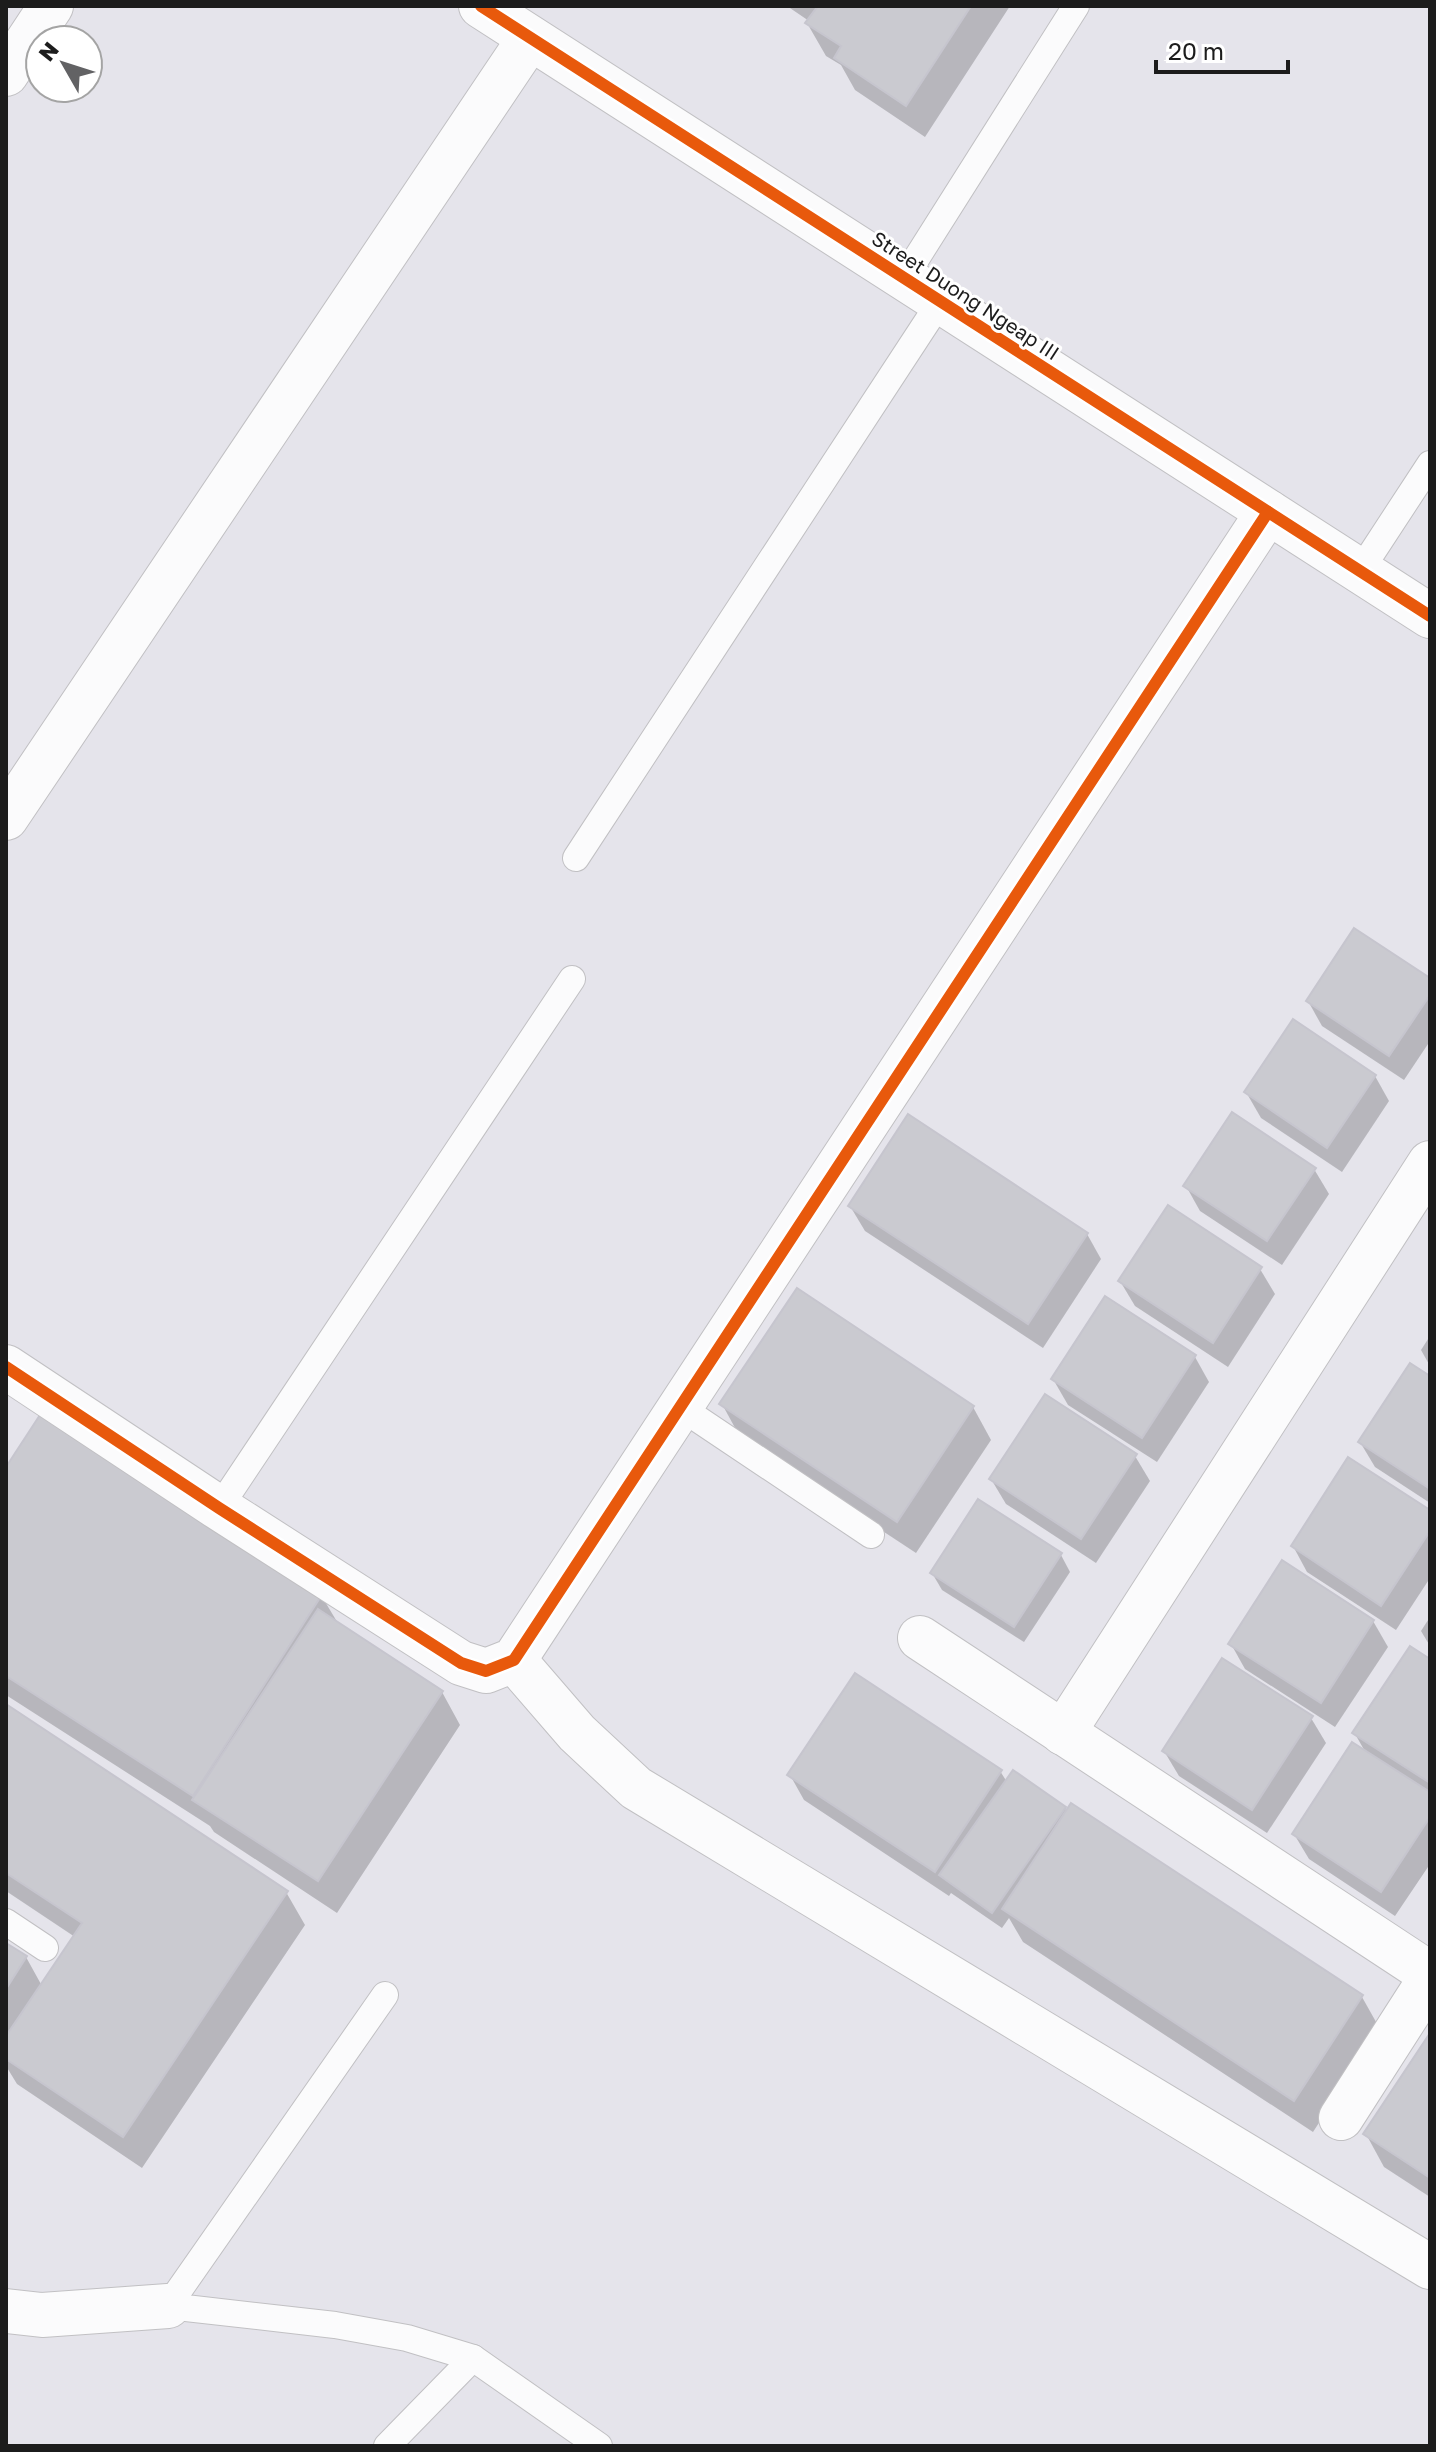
<svg xmlns="http://www.w3.org/2000/svg" width="1436" height="2452" font-family="'Golos Text',sans-serif">
  <rect width="100%" height="100%" fill="#e5e4eb"/>
  <g fill="#0003">
    <polygon points="787,6 1010,6 925,137 855,90 841,65 826,56 807,23 809,21"/>
    <polygon points="1430,980 1430,1041 1404,1080 1322,1026 1308,1001"/>
    <polygon points="1375,1076 1389,1101 1342,1172 1261,1118 1246,1092"/>
    <polygon points="1314,1169 1329,1194 1282,1265 1200,1211 1186,1186"/>
    <polygon points="850,1206 1087,1234 1101,1259 1043,1348 865,1231"/>
    <polygon points="1260,1269 1275,1294 1228,1367 1135,1306 1120,1281"/>
    <polygon points="1430,1336 1430,1366 1421,1350"/>
    <polygon points="1195,1357 1209,1382 1157,1462 1068,1405 1053,1379"/>
    <polygon points="1430,1378 1430,1503 1375,1467 1360,1442"/>
    <polygon points="722,1404 973,1407 991,1440 916,1553 740,1437"/>
    <polygon points="1135,1456 1150,1481 1096,1563 1006,1504 991,1479"/>
    <polygon points="6,1471 321,1595 339,1625 442,1692 460,1725 337,1913 214,1832 210,1826 6,1695"/>
    <polygon points="1430,1512 1430,1578 1396,1630 1307,1572 1293,1546"/>
    <polygon points="1061,1555 1070,1572 1024,1642 942,1590 932,1573"/>
    <polygon points="1430,1617 1430,1646 1421,1631"/>
    <polygon points="1373,1621 1388,1647 1335,1727 1245,1669 1231,1644"/>
    <polygon points="1430,1661 1430,1864 1395,1916 1309,1859 1294,1834 1366,1753 1355,1734"/>
    <polygon points="6,1706 286,1892 305,1925 142,2168 17,2084 6,2066 6,1945 26,1957 42,1986 75,1937 6,1891"/>
    <polygon points="1311,1718 1326,1743 1267,1833 1179,1776 1164,1751"/>
    <polygon points="1000,1771 1007,1782 1065,1808 1067,1813 1362,1997 1380,2029 1313,2132 1023,1942 1009,1918 1002,1928 951,1893 949,1896 804,1800 790,1775"/>
    <polygon points="1430,2037 1430,2197 1384,2167 1366,2134"/>
  </g>
  <g fill="#cacad0" stroke="#c6c5ce" stroke-width="2">
    <polygon points="815,6 971,6 906,106 834,58 841,46 805,23 817,7"/>
    <polygon points="1354,928 1430,978 1430,995 1389,1056 1306,1001"/>
    <polygon points="1293,1019 1376,1075 1327,1148 1244,1092"/>
    <polygon points="1232,1112 1316,1168 1267,1241 1183,1186"/>
    <polygon points="908,1114 1088,1233 1028,1324 848,1206"/>
    <polygon points="1168,1205 1262,1267 1213,1343 1118,1281"/>
    <polygon points="797,1288 974,1406 897,1522 719,1404"/>
    <polygon points="1105,1296 1196,1355 1142,1438 1051,1379"/>
    <polygon points="1410,1363 1430,1376 1430,1489 1358,1442"/>
    <polygon points="1045,1394 1137,1454 1081,1539 989,1479"/>
    <polygon points="42,1412 323,1593 193,1796 6,1676 6,1467"/>
    <polygon points="1348,1457 1430,1510 1430,1531 1381,1606 1291,1546"/>
    <polygon points="978,1499 1062,1553 1014,1627 930,1573"/>
    <polygon points="1282,1560 1374,1620 1321,1703 1228,1644"/>
    <polygon points="318,1609 443,1691 318,1881 192,1800"/>
    <polygon points="1410,1646 1430,1659 1430,1783 1352,1733"/>
    <polygon points="1222,1658 1313,1716 1252,1810 1162,1751"/>
    <polygon points="855,1673 1002,1770 935,1872 787,1775"/>
    <polygon points="6,1704 288,1891 123,2137 6,2059 6,2036 82,1923 6,1873"/>
    <polygon points="1352,1742 1430,1792 1430,1817 1381,1892 1292,1834"/>
    <polygon points="1013,1770 1066,1807 992,1913 939,1875"/>
    <polygon points="1071,1803 1363,1995 1294,2101 1002,1909"/>
    <polygon points="6,1943 27,1956 6,1989"/>
    <polygon points="1430,2033 1430,2178 1363,2134"/>
  </g>
  <g fill="none" stroke-linecap="round" stroke-linejoin="round">
    <defs>
      <g id="lane">
        <polyline points="904,278 1076,6"/>
        <polyline points="1360,571 1430,464"/>
        <polyline points="576,858 940,302"/>
        <polyline points="680,1407 871,1535"/>
        <polyline points="219,1508 572,979"/>
        <polyline points="6,1922 45,1948"/>
        <polyline points="385,1995 168,2306 335,2325 407,2338 473,2358 599,2446"/>
        <polyline points="387,2446 473,2358"/>
      </g>
      <g id="street">
        <polyline points="481,6 1430,616"/>
        <polyline points="6,74 51,6"/>
        <polyline points="6,818 530,38"/>
        <polyline points="6,1367 219,1508 461,1663 486,1671 514,1660 1268,512"/>
        <polyline points="920,1638 1430,1974"/>
        <polyline points="514,1660 577,1733 636,1788 1430,2267"/>
        <polyline points="1063,1733 1430,1163"/>
        <polyline points="1341,2118 1430,1979"/>
        <polyline points="6,2311 42,2315 168,2306"/>
      </g>
    </defs>
    <use href="#lane" stroke="#c1c0c3" stroke-width="28"/>
    <use href="#street" stroke="#c1c0c3" stroke-width="46"/>
    <use href="#lane" stroke="#fbfbfc" stroke-width="26"/>
    <use href="#street" stroke="#fbfbfc" stroke-width="44"/>
    <defs>
      <g id="cycleway">
        <polyline points="481,6 1430,616"/>
        <polyline points="6,1367 219,1508 461,1663 486,1671 514,1660 1268,512"/>
      </g>
    </defs>
    <use href="#cycleway" stroke="#fff" stroke-width="17"/>
    <use href="#cycleway" stroke="#e8590c" stroke-width="12"/>
  </g>
  <g text-anchor="middle" dominant-baseline="central" stroke-width="6" stroke-linejoin="round" paint-order="stroke">
    <g font-size="20" fill="#1c1c1c" stroke="#fff">
      <text transform="translate(966 295) rotate(33)">Street Duong Ngeap III</text>
    </g>
  </g>
  <rect width="1436" height="2452" fill="none" stroke="#1c1c1c" stroke-width="16"/>
  <g transform="translate(64 64) rotate(309)"><circle r="38" fill="#ffffff" stroke="#a4a4a4" stroke-width="2"/>
  <path d="M0-6L14 30L0 20L-14 30Z" fill="#626264"/>
  <text y="-12" font-size="22" font-weight="bold" text-anchor="middle" fill="#1c1c1c">N</text>
  </g>
  <path d="M1156 60v12h132v-12" fill="none" stroke="#1c1c1c" stroke-width="4"/>
  <text x="1168" y="60" font-size="24" fill="#1c1c1c" stroke="#ffffff" stroke-width="6" paint-order="stroke">20 m</text>
</svg>
